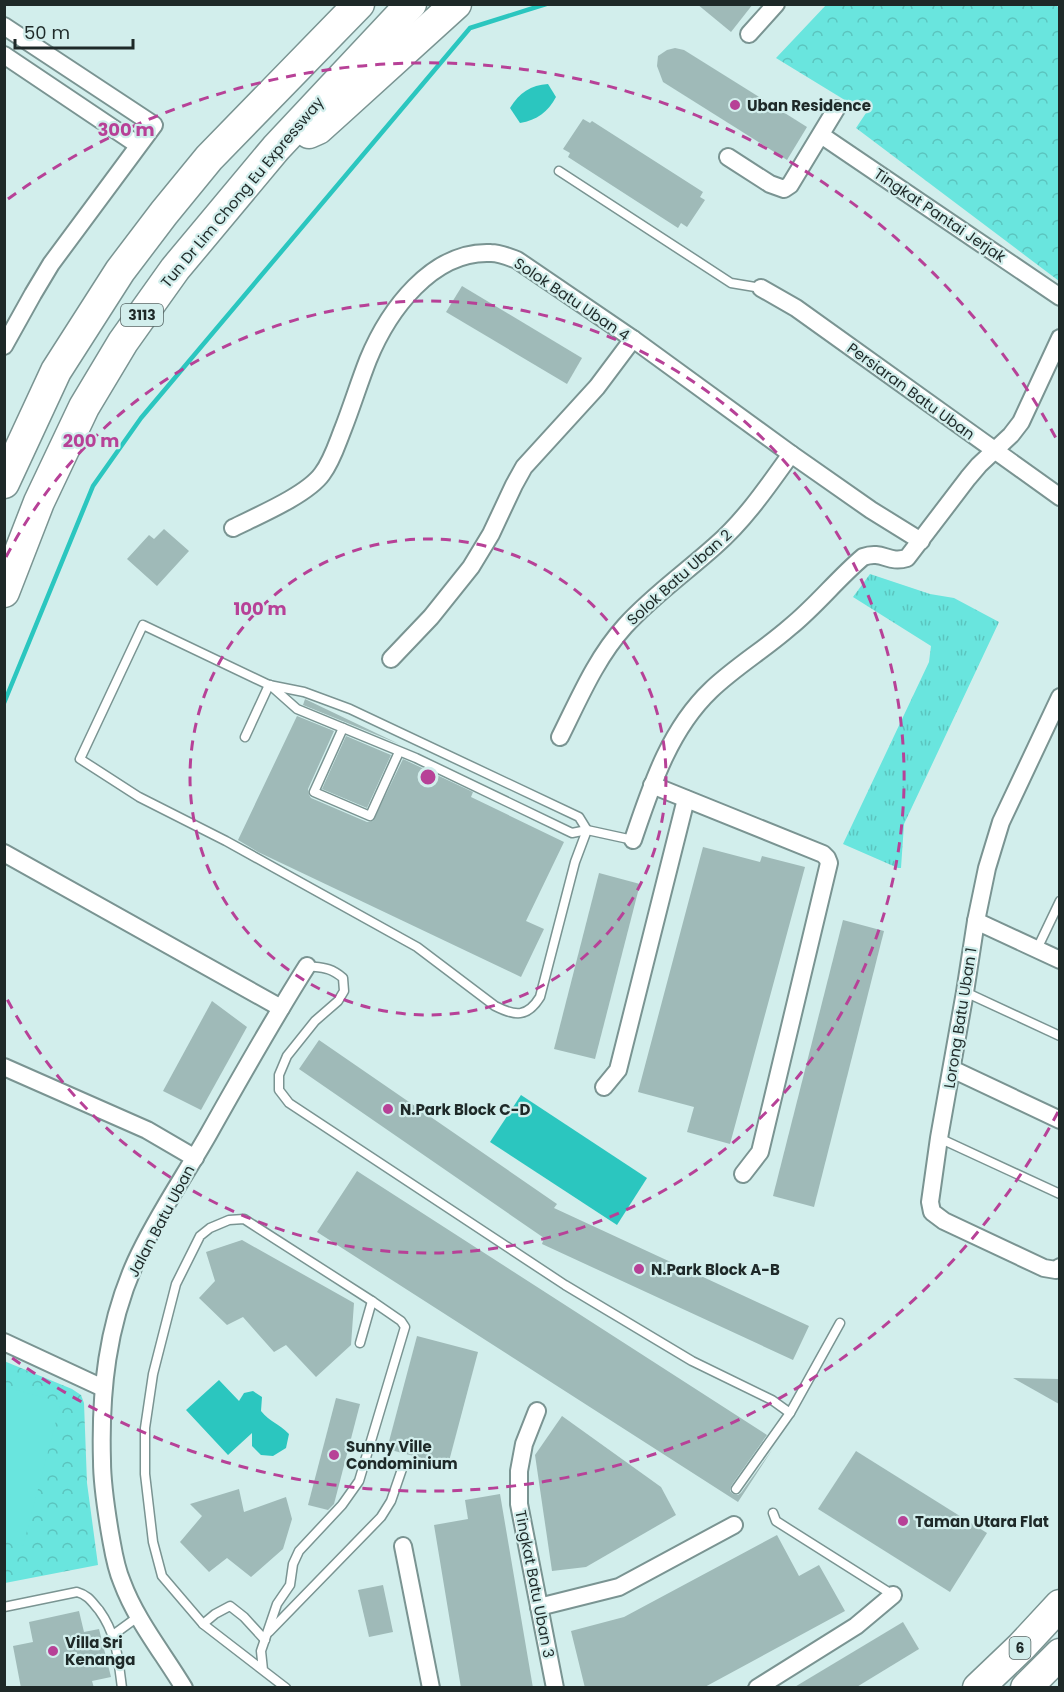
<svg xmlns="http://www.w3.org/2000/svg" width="1064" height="1692" font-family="Poppins,sans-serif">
  <defs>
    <pattern id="grass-tufts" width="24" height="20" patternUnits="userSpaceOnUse" patternTransform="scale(1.5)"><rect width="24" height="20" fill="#69e5de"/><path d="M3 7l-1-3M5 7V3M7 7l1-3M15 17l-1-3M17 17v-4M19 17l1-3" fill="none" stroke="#5bc4be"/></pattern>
    <pattern id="forest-crowns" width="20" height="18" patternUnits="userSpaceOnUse" patternTransform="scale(1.5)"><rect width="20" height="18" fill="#69e5de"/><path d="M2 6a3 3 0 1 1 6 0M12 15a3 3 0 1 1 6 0" fill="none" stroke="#5bc4be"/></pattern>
  </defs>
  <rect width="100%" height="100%" fill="#d2eeec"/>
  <polygon fill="url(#grass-tufts)" points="870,574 930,594 954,598 999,622 904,824 901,868 898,868 843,844 929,662 931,646 853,597"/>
  <g fill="url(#forest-crowns)">
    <polygon points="827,4 1055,4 1059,8 1060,50 1058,53 1060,54 1059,281 856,128 866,113 776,58"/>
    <polygon points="4,1361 72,1389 81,1395 84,1403 87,1483 98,1565 5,1583"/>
  </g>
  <polygon fill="#69e5de" points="5,1387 61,1402 23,1546 5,1541"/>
  <g fill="#2bc6bf">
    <path d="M 548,84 L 556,97 C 548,112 537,120 520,123 L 510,108 C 519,93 531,85 548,84 Z"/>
    <polygon points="521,1095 647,1178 617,1225 490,1142"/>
    <path d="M 219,1380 L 239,1401 L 244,1393 L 253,1391 L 262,1397 L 261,1411 C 270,1422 278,1423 289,1434 L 286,1448 L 273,1456 L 261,1455 L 252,1446 L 252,1433 L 228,1455 L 186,1410 Z"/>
  </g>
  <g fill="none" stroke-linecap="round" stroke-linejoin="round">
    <polyline stroke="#2bc6bf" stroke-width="4.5" points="4,703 93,486 141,418 470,28 546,4"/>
  </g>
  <g fill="#9fbab8">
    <polygon points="697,4 753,4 731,32"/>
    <polygon points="675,48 684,50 807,127 787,160 663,82 657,66 658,56 667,50"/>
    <polygon points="583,119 590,123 592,121 703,192 700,197 705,200 687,227 681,223 678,228 568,157 570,153 563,149"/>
    <polygon points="462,286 582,358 567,384 446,312"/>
    <polygon points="164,529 189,551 157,586 127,559 149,535 154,539"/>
    <polygon points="305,699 399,744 303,705"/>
    <polygon points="297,716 334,731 308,789 309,795 311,798 367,822 373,821 403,759 473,792 471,797 564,842 526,921 544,929 521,977 258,852 238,840"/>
    <polygon points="346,736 391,755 367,808 322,789"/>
    <polygon points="703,847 760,862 762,856 805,867 730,1144 687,1132 694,1107 638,1092"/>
    <polygon points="599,873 640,884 595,1059 554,1049"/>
    <polygon points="843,920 884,931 814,1207 773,1196"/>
    <polygon points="212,1001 247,1027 201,1110 163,1091"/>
    <polygon points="319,1040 557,1204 554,1208 809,1326 793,1360 542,1244 544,1238 299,1069"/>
    <polygon points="357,1171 767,1435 731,1486 730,1491 733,1494 738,1495 741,1493 772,1450 738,1502 317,1232"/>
    <polygon points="242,1240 354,1303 351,1345 316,1377 286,1345 274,1352 243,1317 227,1325 199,1298 215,1281 206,1252"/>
    <polygon points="417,1336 478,1352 448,1465 387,1449"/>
    <polygon points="1013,1378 1059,1379 1059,1404"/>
    <polygon points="336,1398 360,1404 334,1504 328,1510 308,1505"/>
    <polygon points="562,1416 661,1487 676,1515 586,1567 552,1571 535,1455"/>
    <polygon points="856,1451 987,1533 950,1592 818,1509"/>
    <polygon points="239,1489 244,1512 286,1497 292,1519 283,1549 251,1577 227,1558 209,1572 180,1542 202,1516 190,1504"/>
    <polygon points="500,1494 533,1688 461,1688 434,1525 468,1519 465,1500"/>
    <polygon points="777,1535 799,1576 819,1565 845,1611 703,1688 585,1688 571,1631 624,1617"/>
    <polygon points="383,1585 393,1632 369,1637 358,1590"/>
    <polygon points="79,1611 84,1632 99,1629 111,1677 92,1681 94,1688 21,1688 13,1646 33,1642 29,1622"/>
    <polygon points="903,1622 919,1649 855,1688 793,1688"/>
  </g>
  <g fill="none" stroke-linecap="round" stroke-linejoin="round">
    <defs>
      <g id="lane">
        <polyline points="559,171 731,283 761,288"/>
        <path d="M 143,625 L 269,685 L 304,692 L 350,709 L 579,817 L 587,830 L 575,862 L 540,997 C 527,1018 515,1016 495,1006 L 417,947 L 226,841 L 139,797 L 80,759 Z"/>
        <polyline points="270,685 297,709 416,758 572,833 587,830 633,840"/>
        <polyline points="343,728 314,792 370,816 399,752"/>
        <polyline points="245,737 269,685"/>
        <polyline points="1037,949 1060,901"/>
        <path d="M 307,966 C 323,968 330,967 343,978 L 344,991 L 338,1001 L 315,1021 L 287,1056 L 279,1075 L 279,1090 L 289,1103 L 565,1285 L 692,1361 L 772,1400 L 790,1413 L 840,1323"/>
        <polyline points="965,992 1060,1036"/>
        <polyline points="939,1138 1060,1194"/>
        <polyline points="360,1343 372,1301"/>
        <polyline points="736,1489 790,1413"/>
        <polyline points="773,1513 776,1521 893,1595"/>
        <path d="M 4,1607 L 77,1592 C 88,1595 92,1602 99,1610 C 117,1635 118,1658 122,1688"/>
        <polyline points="203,1624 215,1614 230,1606 244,1617 265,1640"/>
        <polyline points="269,1632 381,1517 391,1501 402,1469"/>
        <polyline points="113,1635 139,1616"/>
        <polyline points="263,1670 261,1651 277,1604 290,1585 293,1564 299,1551 342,1505 359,1481 405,1327 401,1321 372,1301 244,1219 229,1220 210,1228 200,1236 176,1284 153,1374 145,1428 145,1474 153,1542 162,1576 203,1624 286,1688"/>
      </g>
      <g id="street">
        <polyline points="4,26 154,125 51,264 33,294 4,346"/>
        <polyline points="749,34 776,4"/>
        <polyline points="4,55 138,145"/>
        <polyline points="821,135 1060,297"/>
        <polyline points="728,157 770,184 784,189 790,185 836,109"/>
        <polyline points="761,288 796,308 1060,497"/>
        <path d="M 233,528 C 257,516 307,495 322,474 C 332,461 337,444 343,429 C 352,406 359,383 368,360 C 388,311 432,250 491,253 C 500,253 509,257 517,260 L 633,339 L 791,454 L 871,510 L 921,541"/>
        <polyline points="391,659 431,617 471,567 491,534 514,485 524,467 597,387 633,339"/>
        <polyline points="1060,697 1001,822 987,868 976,921 965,992 939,1138 930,1202 932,1212 944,1221 1044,1268 1056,1270 1060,1267"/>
        <path d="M 560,737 C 579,699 596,658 625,626 C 652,596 685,573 715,546 C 745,520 768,486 791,454"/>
        <polyline points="652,785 823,854 827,858 829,863 760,1152 743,1174"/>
        <path d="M 633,840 C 651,787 669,730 711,690 C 735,667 765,649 790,627 C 816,606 837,579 863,557 C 883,550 888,564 907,558 L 968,478 L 979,465 L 1011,435 L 1021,422 L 1060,338"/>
        <polyline points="4,853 281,1008"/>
        <polyline points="976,921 1060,960"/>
        <polyline points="4,1067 147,1130 195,1158"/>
        <polyline points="952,1069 1060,1120"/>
        <polyline points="604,1087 618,1070 686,799"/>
        <polyline points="4,1342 103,1388"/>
        <polyline points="537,1411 524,1444 519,1471 519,1504 555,1688"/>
        <polyline points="403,1546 431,1688"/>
        <polyline points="539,1607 619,1587 734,1525"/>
        <path d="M 184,1688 C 163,1653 136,1620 122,1582 C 115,1566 113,1549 110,1533 C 106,1509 102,1485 102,1461 C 100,1392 107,1325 136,1261 C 156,1217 184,1177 208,1135 C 240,1078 272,1021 307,966"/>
        <polyline points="757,1688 856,1626 893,1595"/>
      </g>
      <g id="highway">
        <polyline points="309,133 318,129 338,111 456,4"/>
        <polyline points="4,483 56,371 120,271 164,213 209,158 359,4"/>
        <polyline points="4,592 39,502 84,407 123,342 175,269 276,148 411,4"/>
        <polyline points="978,1688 1021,1647 1060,1605"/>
        <polyline points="1026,1688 1060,1654"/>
      </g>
    </defs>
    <use href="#lane" stroke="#7a9492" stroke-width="11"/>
    <use href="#street" stroke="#7a9492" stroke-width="20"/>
    <use href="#highway" stroke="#7a9492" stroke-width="33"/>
    <use href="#lane" stroke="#fff" stroke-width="8"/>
    <use href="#street" stroke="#fff" stroke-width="16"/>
    <use href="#highway" stroke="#fff" stroke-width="30"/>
  </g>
  <g fill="none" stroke="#b74197" stroke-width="3" stroke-dasharray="10 8">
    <circle cx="428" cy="777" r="238"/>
    <path d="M6 557A476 476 0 1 1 6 997"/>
    <path d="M1058 1112A714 714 0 0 1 8 1355M8 199A714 714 0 0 1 1058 442"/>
  </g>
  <g fill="#b74197" stroke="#d2eeec" stroke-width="2">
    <circle cx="735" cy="105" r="6"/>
    <circle cx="388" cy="1109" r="6"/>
    <circle cx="639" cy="1269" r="6"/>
    <circle cx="334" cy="1455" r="6"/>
    <circle cx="903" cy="1521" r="6"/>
    <circle cx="53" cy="1651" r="6"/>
  </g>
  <g text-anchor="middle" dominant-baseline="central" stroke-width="4.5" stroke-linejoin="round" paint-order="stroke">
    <g fill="#d2eeec" stroke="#546463" stroke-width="1.5">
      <rect x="121" y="304" width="42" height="22" rx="4.5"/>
      <rect x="1009.5" y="1637" width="21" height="22" rx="4.5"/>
    </g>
    <g font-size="14" font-weight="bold" fill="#1e2928">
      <text x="142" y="315">3113</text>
      <text x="1020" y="1648">6</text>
    </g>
    <g font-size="15" font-weight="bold" fill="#1e2928" stroke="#d2eeec" text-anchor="start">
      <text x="747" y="105">Uban Residence</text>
      <text x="400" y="1109">N.Park Block C-D</text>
      <text x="651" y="1269">N.Park Block A-B</text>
      <text x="346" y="1446">Sunny Ville<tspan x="346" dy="17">Condominium</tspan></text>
      <text x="915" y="1521">Taman Utara Flat</text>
      <text x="65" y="1642">Villa Sri<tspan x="65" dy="17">Kenanga</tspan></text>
    </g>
    <g font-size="15" fill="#1e2928" stroke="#d2eeec">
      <text transform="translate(242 192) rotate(-50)">Tun Dr Lim Chong Eu Expressway</text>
      <text transform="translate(940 215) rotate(34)">Tingkat Pantai Jerjak</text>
      <text transform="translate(572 299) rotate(34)">Solok Batu Uban 4</text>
      <text transform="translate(911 391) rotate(36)">Persiaran Batu Uban</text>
      <text transform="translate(679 577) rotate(-42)">Solok Batu Uban 2</text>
      <text transform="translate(960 1018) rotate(-81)">Lorong Batu Uban 1</text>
      <text transform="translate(161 1221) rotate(-62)">Jalan Batu Uban</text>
      <text transform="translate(535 1584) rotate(79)">Tingkat Batu Uban 3</text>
    </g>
  </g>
  <circle cx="428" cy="777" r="9" fill="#b74197" stroke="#d2eeec" stroke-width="3"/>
  <g font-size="18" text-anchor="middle" font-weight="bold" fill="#b74197" stroke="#d2eeec" stroke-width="4.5" stroke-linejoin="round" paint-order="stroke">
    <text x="126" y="136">300 m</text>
    <text x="91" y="447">200 m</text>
    <text x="260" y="615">100 m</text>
  </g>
  <rect width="1064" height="1692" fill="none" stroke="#1e2928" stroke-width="12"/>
  <path d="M15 39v9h118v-9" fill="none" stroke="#1e2928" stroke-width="3"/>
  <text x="24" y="39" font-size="18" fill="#1e2928" stroke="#d2eeec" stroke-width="4.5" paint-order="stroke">50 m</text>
</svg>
